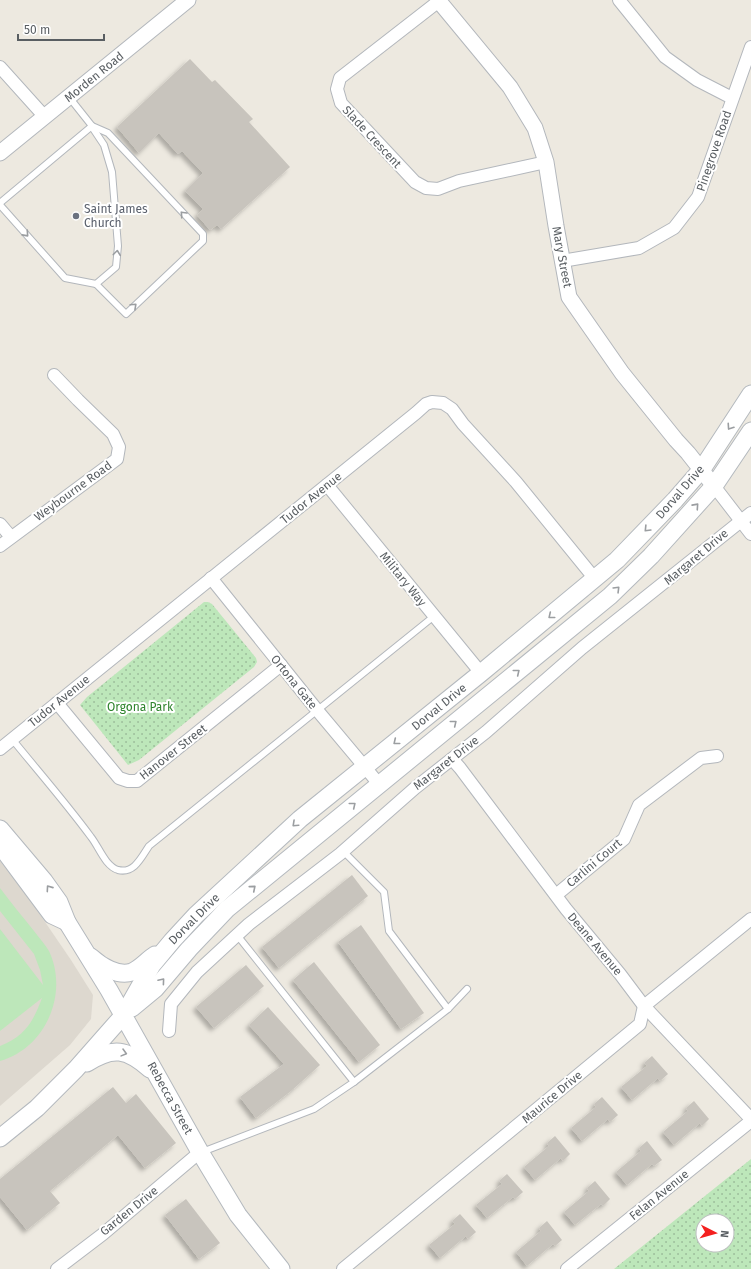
<svg xmlns="http://www.w3.org/2000/svg" width="751" height="1269" font-family="'Fira Sans',sans-serif">
  <defs>
    <pattern id="park-dots" width="8" height="8" patternUnits="userSpaceOnUse"><rect width="8" height="8" fill="#bde7ba"/><path d="M2 2h.1M6 6h.1" fill="none" stroke="#9dbe9b" stroke-width="1.8" stroke-linecap="round"/></pattern>
    <filter id="shadow"><feDropShadow dx="-3.5" dy="3.5" stdDeviation="2" flood-color="#0004"/></filter>
  </defs>
  <rect width="100%" height="100%" fill="#ede9e0"/>
  <polygon fill="#ddd8cf" points="0,861 30,900 71,960 93,995 91,1019 70,1045 0,1106"/>
  <path fill="#bde7ba" d="M 0,888 C 11,903 23,917 34,931 C 39,938 45,944 49,951 C 69,993 46,1048 0,1061 L 0,1046 C 25,1036 33,1022 42,998 L 0,1031 L 0,929 L 43,985 L 40,970 L 34,954 L 0,911 Z"/>
  <g fill="url(#park-dots)" fill-rule="evenodd">
    <polygon points="204,602 208,602 212,604 256,658 257,662 254,667 139,760 128,765 80,705 87,697"/>
    <path d="M 751,1159 L 751,1269 L 614,1269 ZM 703,1221 L 727,1221 L 727,1245 L 703,1245 Z"/>
  </g>
  <g fill="#c8c4bd" filter="url(#shadow)">
    <polygon points="190,59 212,82 215,80 253,119 249,122 290,167 221,229 217,225 210,230 197,215 203,209 185,191 203,173 182,151 178,154 159,133 139,153 117,127"/>
    <polygon points="352,875 368,896 279,968 262,947"/>
    <polygon points="361,925 424,1013 401,1029 338,942"/>
    <polygon points="314,962 380,1045 359,1062 293,980"/>
    <polygon points="246,965 264,986 214,1028 196,1007"/>
    <polygon points="268,1007 320,1065 291,1091 256,1118 240,1097 284,1064 249,1025"/>
    <polygon points="652,1056 668,1074 660,1081 658,1078 632,1100 621,1087 647,1066 644,1063"/>
    <polygon points="113,1087 126,1103 136,1094 176,1143 145,1168 118,1135 50,1191 60,1203 27,1230 0,1197 0,1179"/>
    <polygon points="602,1097 618,1115 610,1122 608,1119 582,1141 571,1128 596,1107 594,1104"/>
    <polygon points="694,1101 709,1119 702,1126 700,1123 674,1145 663,1132 688,1111 686,1108"/>
    <polygon points="555,1136 570,1154 563,1161 561,1158 535,1180 524,1167 549,1146 547,1143"/>
    <polygon points="647,1141 662,1160 654,1166 652,1164 627,1185 616,1172 641,1151 639,1148"/>
    <polygon points="507,1174 523,1192 515,1199 513,1197 487,1218 476,1205 502,1184 499,1181"/>
    <polygon points="595,1181 610,1199 603,1206 601,1204 575,1225 564,1212 589,1191 587,1188"/>
    <polygon points="186,1199 220,1243 199,1259 165,1215"/>
    <polygon points="460,1214 476,1232 468,1239 466,1236 440,1258 429,1245 455,1224 452,1221"/>
    <polygon points="547,1221 562,1240 555,1246 553,1244 527,1266 516,1252 541,1231 539,1228"/>
  </g>
  <g fill="none" stroke-linecap="round" stroke-linejoin="round">
    <defs>
      <g id="service">
        <polyline points="92,126 108,133 203,234 203,241 126,314 96,284"/>
        <polyline points="0,203 92,126 69,97"/>
        <polyline points="0,205 65,278 96,284 116,267 118,246 112,172 104,145 92,127"/>
        <path d="M 12,739 C 38,771 66,803 91,837 C 99,847 105,866 118,870 C 134,874 141,858 149,846 L 433,617"/>
        <polyline points="237,935 354,1082"/>
        <polyline points="448,1009 467,989"/>
        <polyline points="202,1152 314,1109 354,1082 448,1009 389,931 384,892 343,851"/>
      </g>
      <g id="minor">
        <polyline points="619,0 665,57 697,80 732,98"/>
        <polyline points="439,1 340,78 337,89 341,103 415,182 426,188 438,189 459,181 546,162"/>
        <polyline points="0,67 45,117"/>
        <polyline points="562,261 639,248 674,228 698,197 751,47"/>
        <polyline points="327,485 481,673"/>
        <polyline points="714,486 751,534"/>
        <polyline points="0,524 11,537"/>
        <polyline points="0,546 117,459 119,447 113,434 78,400 54,375"/>
        <polyline points="211,578 317,710 379,784"/>
        <polyline points="57,703 119,778 128,781 137,781 281,665"/>
        <polyline points="0,749 416,413 426,404 432,402 443,403 452,409 463,424 516,482 595,579"/>
        <polyline points="452,759 460,768 566,909 620,974 644,1006 751,1119"/>
        <polyline points="556,895 624,839 639,805 701,758 717,756"/>
        <polyline points="169,1031 171,1004 197,972 249,924 340,854 415,788 486,732 582,648 751,513"/>
        <polyline points="57,1269 103,1234 200,1152"/>
        <polyline points="343,1269 640,1024 644,1006 751,919"/>
        <polyline points="567,1269 751,1121"/>
      </g>
      <g id="tertiary">
        <polyline points="438,0 510,87 535,128 546,162 556,226 569,297 622,373 676,440 688,453 714,486"/>
        <polyline points="0,153 188,0"/>
      </g>
      <g id="secondary">
        <polyline points="0,829 44,881 59,902 67,922 109,990 200,1152 238,1215 281,1269"/>
        <polyline points="3,849 52,915 67,922"/>
        <path d="M 91,957 C 101,966 118,977 132,972 C 141,968 147,960 155,955"/>
        <polyline points="132,1008 155,989 189,949 227,909 610,596 651,556 714,486 751,431"/>
        <path d="M 87,1063 C 113,1046 127,1049 150,1069"/>
        <polyline points="0,1138 37,1108 76,1069 113,1027 123,1016 152,965 172,941 196,915 300,819 481,673 617,560 675,500 702,469 751,394"/>
      </g>
    </defs>
    <use href="#service" stroke="#b3b7bc" stroke-width="8"/>
    <use href="#minor" stroke="#b3b7bc" stroke-width="14"/>
    <use href="#tertiary" stroke="#b3b7bc" stroke-width="17"/>
    <use href="#secondary" stroke="#b4b9be" stroke-width="19"/>
    <use href="#service" stroke="#fff" stroke-width="6"/>
    <use href="#minor" stroke="#fff" stroke-width="12"/>
    <use href="#tertiary" stroke="#fff" stroke-width="15"/>
    <use href="#secondary" stroke="#fff" stroke-width="17"/>
  </g>
  <defs><path id="oneway-chevron" d="M-2-3.5L2.5 0L-2 3.5" fill="none" stroke-width="1.6" stroke-linecap="round" stroke-linejoin="round"/></defs>
  <g stroke="#9b9ea1">
    <use href="#oneway-chevron" transform="translate(183 214) rotate(-133)"/>
    <use href="#oneway-chevron" transform="translate(26 234) rotate(48)"/>
    <use href="#oneway-chevron" transform="translate(117 253) rotate(-83)"/>
    <use href="#oneway-chevron" transform="translate(134 306) rotate(-43)"/>
    <use href="#oneway-chevron" transform="translate(730 427) rotate(124)"/>
    <use href="#oneway-chevron" transform="translate(696 506) rotate(-48)"/>
    <use href="#oneway-chevron" transform="translate(647 529) rotate(134)"/>
    <use href="#oneway-chevron" transform="translate(617 589) rotate(-45)"/>
    <use href="#oneway-chevron" transform="translate(551 616) rotate(141)"/>
    <use href="#oneway-chevron" transform="translate(517 672) rotate(-39)"/>
    <use href="#oneway-chevron" transform="translate(454 723) rotate(-39)"/>
    <use href="#oneway-chevron" transform="translate(396 742) rotate(141)"/>
    <use href="#oneway-chevron" transform="translate(353 805) rotate(-39)"/>
    <use href="#oneway-chevron" transform="translate(295 824) rotate(137)"/>
    <use href="#oneway-chevron" transform="translate(49 888) rotate(-125)"/>
    <use href="#oneway-chevron" transform="translate(253 888) rotate(-40)"/>
    <use href="#oneway-chevron" transform="translate(162 981) rotate(-50)"/>
    <use href="#oneway-chevron" transform="translate(124 1053) rotate(15)"/>
  </g>
  <circle fill="#6b7280" stroke="#fff" stroke-width="1.5" cx="76" cy="216" r="4"/>
  <g text-anchor="middle" dominant-baseline="central" stroke-width="4" stroke-linejoin="round" paint-order="stroke">
    <g font-size="12" fill="#595e62" stroke="#fff">
      <text transform="translate(94 77) rotate(-39)">Morden Road</text>
      <text transform="translate(372 137) rotate(47)">Slade Crescent</text>
      <text transform="translate(714 151) rotate(-71)">Pinegrove Road</text>
      <text transform="translate(562 257) rotate(79)">Mary Street</text>
      <text transform="translate(73 491) rotate(-36)">Weybourne Road</text>
      <text transform="translate(680 492) rotate(-49)">Dorval Drive</text>
      <text transform="translate(311 498) rotate(-39)">Tudor Avenue</text>
      <text transform="translate(696 557) rotate(-40)">Margaret Drive</text>
      <text transform="translate(403 579) rotate(51)">Military Way</text>
      <text transform="translate(294 682) rotate(51)">Ortona Gate</text>
      <text transform="translate(59 701) rotate(-39)">Tudor Avenue</text>
      <text transform="translate(439 707) rotate(-39)">Dorval Drive</text>
      <text transform="translate(173 752) rotate(-38)">Hanover Street</text>
      <text transform="translate(446 763) rotate(-38)">Margaret Drive</text>
      <text transform="translate(594 863) rotate(-40)">Carlini Court</text>
      <text transform="translate(194 919) rotate(-45)">Dorval Drive</text>
      <text transform="translate(595 944) rotate(50)">Deane Avenue</text>
      <text transform="translate(552 1097) rotate(-40)">Maurice Drive</text>
      <text transform="translate(170 1098) rotate(61)">Rebecca Street</text>
      <text transform="translate(659 1195) rotate(-39)">Felan Avenue</text>
      <text transform="translate(129 1211) rotate(-39)">Garden Drive</text>
    </g>
    <g font-size="12" fill="#5b616d" stroke="#fff" text-anchor="start">
      <text x="84" y="209">Saint James<tspan x="84" dy="14">Church</tspan></text>
    </g>
    <g font-size="12" fill="#30842e" stroke="#fff">
      <text x="140" y="707">Orgona Park</text>
    </g>
  </g>
  <g transform="translate(715 1233) rotate(96)"><circle r="19" fill="#ffffff" stroke="#bdbfc0"/>
  <path d="M0-3L7 15L0 10L-7 15Z" fill="#f4201f"/>
  <text y="-6" font-size="11" font-weight="bold" text-anchor="middle" fill="#595e62">N</text>
  </g>
  <path d="M18 34v6h86v-6" fill="none" stroke="#595e62" stroke-width="2"/>
  <text x="24" y="34" font-size="12" fill="#595e62" stroke="#ffffff" stroke-width="3" paint-order="stroke">50 m</text>
</svg>
